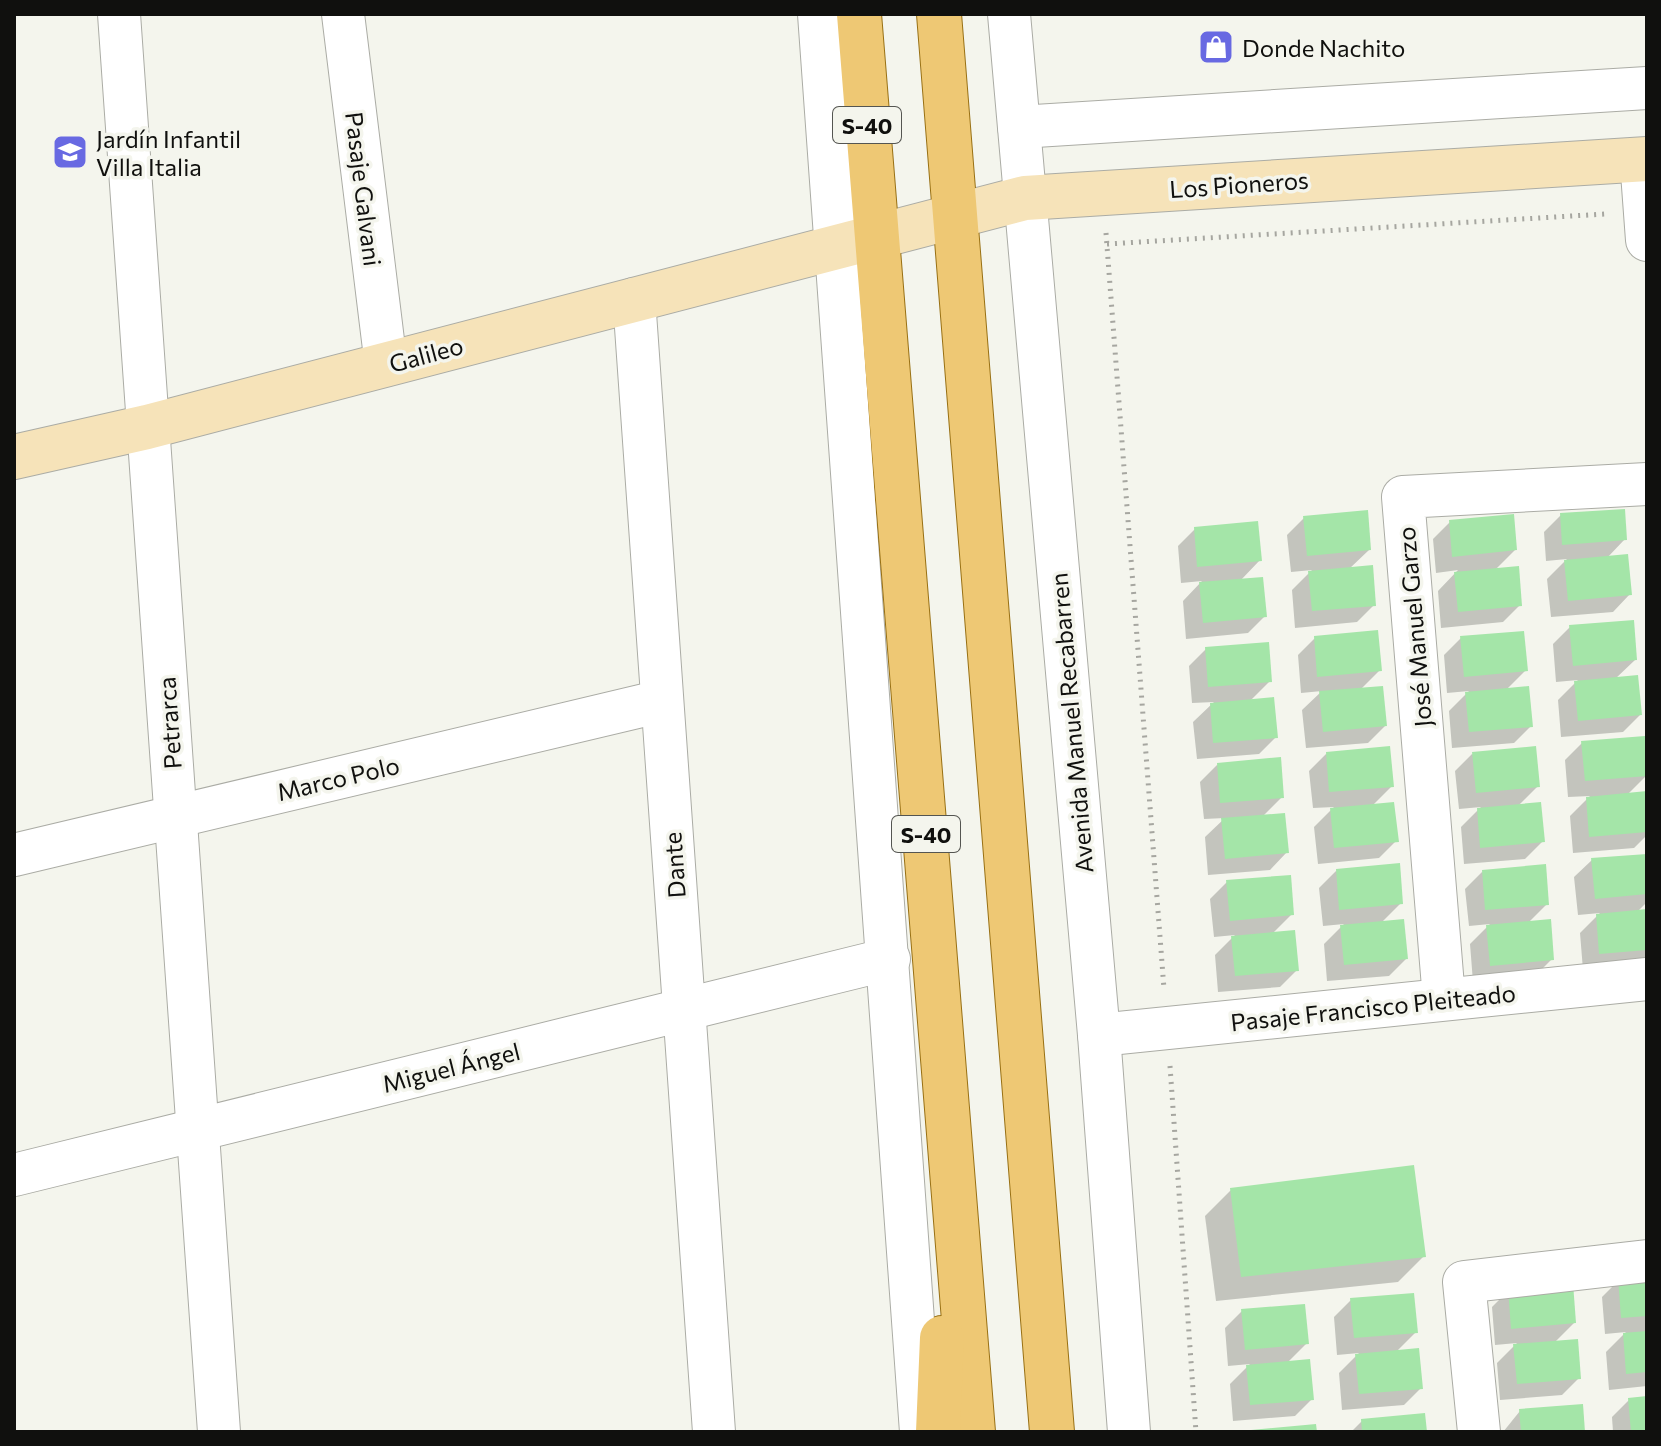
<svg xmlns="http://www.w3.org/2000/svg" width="1661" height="1446" font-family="Commissioner,sans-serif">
  <rect width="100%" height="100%" fill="#f4f5ed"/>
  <g fill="#0003">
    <polygon points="1561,515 1625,539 1606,559 1630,594 1613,612 1551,617 1547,579 1567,559 1546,561 1544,532"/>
    <polygon points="1304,518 1369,550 1349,569 1374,605 1357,622 1295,628 1292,590 1312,570 1291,572 1287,535"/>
    <polygon points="1450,522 1515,550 1495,570 1520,605 1503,622 1441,628 1438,591 1458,570 1436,573 1433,539"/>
    <polygon points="1195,529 1260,560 1240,581 1265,616 1248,633 1186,639 1183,601 1202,581 1181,583 1178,546"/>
    <polygon points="1570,627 1635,660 1615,679 1640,715 1623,732 1561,737 1558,700 1578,680 1556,682 1553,644"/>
    <polygon points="1315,638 1380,670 1360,690 1385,726 1368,743 1306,748 1302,710 1322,691 1301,693 1298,655"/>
    <polygon points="1461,638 1526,670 1506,690 1531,726 1514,743 1452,748 1449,711 1469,691 1447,693 1444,655"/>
    <polygon points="1206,649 1270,681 1250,701 1276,737 1259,754 1197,759 1193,722 1214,702 1192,703 1189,666"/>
    <polygon points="1582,743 1647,775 1627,795 1647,793 1647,835 1634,848 1573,853 1570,816 1590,796 1568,797 1565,760"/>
    <polygon points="1326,754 1392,786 1372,806 1396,841 1379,858 1318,864 1314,827 1334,807 1313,808 1309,771"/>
    <polygon points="1472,754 1538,786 1518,806 1542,842 1525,859 1464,864 1461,827 1481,807 1459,809 1455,771"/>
    <polygon points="1217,765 1282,797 1262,817 1287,852 1270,870 1208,875 1205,837 1225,818 1204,819 1200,782"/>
    <polygon points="1647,856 1647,902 1637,912 1647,911 1647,963 1583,970 1580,933 1600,913 1578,915 1574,877 1592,860"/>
    <polygon points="1336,871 1401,903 1381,923 1406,959 1389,976 1327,981 1324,944 1344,924 1323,926 1319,888"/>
    <polygon points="1482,872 1547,904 1527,924 1552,959 1535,976 1473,982 1470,944 1490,924 1469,926 1465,889"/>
    <polygon points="1227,882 1292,914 1272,934 1297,970 1280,987 1218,992 1215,955 1235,935 1214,937 1210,899"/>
    <polygon points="1231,1190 1424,1256 1398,1282 1216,1301 1205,1216"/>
    <polygon points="1647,1277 1647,1386 1609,1390 1606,1352 1626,1332 1605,1334 1602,1297 1619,1280"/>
    <polygon points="1509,1290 1574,1323 1554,1343 1579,1378 1562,1395 1500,1400 1497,1363 1517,1343 1495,1345 1492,1307"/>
    <polygon points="1351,1300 1416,1332 1396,1352 1421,1388 1404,1405 1342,1410 1339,1373 1359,1353 1337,1355 1334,1317"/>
    <polygon points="1242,1311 1307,1343 1287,1363 1312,1399 1295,1416 1233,1421 1230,1384 1250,1364 1228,1366 1225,1328"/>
    <polygon points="1647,1398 1647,1432 1613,1432 1612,1417 1629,1400"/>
    <polygon points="1520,1411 1583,1432 1503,1432"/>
    <polygon points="1362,1421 1425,1432 1351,1432"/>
  </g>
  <g fill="#a4e5a8">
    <polygon points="1625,509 1627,540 1562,545 1560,513"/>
    <polygon points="1368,510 1371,550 1307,556 1303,516"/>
    <polygon points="1514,514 1517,550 1452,557 1449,520"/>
    <polygon points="1258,521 1262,561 1197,567 1194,527"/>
    <polygon points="1628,554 1632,595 1568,601 1564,560"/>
    <polygon points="1373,565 1376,606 1312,611 1308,571"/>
    <polygon points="1519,566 1522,606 1458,612 1454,572"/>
    <polygon points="1263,577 1267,617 1203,623 1199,582"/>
    <polygon points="1634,620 1637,660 1573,666 1569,625"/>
    <polygon points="1378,630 1382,671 1317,677 1314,636"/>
    <polygon points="1524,631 1528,671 1464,677 1460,636"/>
    <polygon points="1269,642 1272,682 1208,687 1205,647"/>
    <polygon points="1638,675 1642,715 1578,721 1574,681"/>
    <polygon points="1383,686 1387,726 1323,732 1319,691"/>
    <polygon points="1529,686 1533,727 1469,732 1465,692"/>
    <polygon points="1274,697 1278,738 1213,743 1210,703"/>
    <polygon points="1645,736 1647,776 1585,781 1581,741"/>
    <polygon points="1390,746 1394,787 1329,792 1326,752"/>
    <polygon points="1536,746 1540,787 1476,793 1472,752"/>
    <polygon points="1281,757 1284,798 1220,803 1217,763"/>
    <polygon points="1647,791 1647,832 1589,837 1586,797"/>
    <polygon points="1394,802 1399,842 1334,848 1330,808"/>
    <polygon points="1541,802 1545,842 1480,848 1477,808"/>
    <polygon points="1285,813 1289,853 1225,859 1221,818"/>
    <polygon points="1647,854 1647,894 1595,899 1591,858"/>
    <polygon points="1400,863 1403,904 1339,910 1336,869"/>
    <polygon points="1546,864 1549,905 1485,910 1482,870"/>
    <polygon points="1291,875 1294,915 1230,921 1226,880"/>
    <polygon points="1647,909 1647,950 1599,954 1596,914"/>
    <polygon points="1404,919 1408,959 1344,965 1340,925"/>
    <polygon points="1551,919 1554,960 1490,966 1486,925"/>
    <polygon points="1295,930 1299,971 1235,976 1231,936"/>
    <polygon points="1414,1165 1426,1257 1241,1277 1230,1188"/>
    <polygon points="1647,1275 1647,1316 1621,1318 1618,1278"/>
    <polygon points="1573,1283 1576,1323 1511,1329 1508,1288"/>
    <polygon points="1414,1293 1418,1333 1354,1338 1350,1298"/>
    <polygon points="1305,1304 1309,1344 1245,1350 1241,1309"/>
    <polygon points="1647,1331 1647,1372 1626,1374 1623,1333"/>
    <polygon points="1578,1339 1581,1379 1517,1384 1513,1344"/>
    <polygon points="1419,1348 1423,1389 1359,1394 1355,1354"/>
    <polygon points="1310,1359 1314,1400 1250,1405 1246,1365"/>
    <polygon points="1647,1396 1647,1432 1631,1432 1628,1398"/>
    <polygon points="1583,1404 1585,1432 1521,1432 1519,1409"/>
    <polygon points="1425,1413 1427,1432 1362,1432 1361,1419"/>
    <polygon points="1316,1424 1317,1432 1251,1432 1251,1430"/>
  </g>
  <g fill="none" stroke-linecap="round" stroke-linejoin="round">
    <defs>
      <g id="street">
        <polyline points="119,14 219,1432"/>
        <polyline points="343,14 386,365"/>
        <polyline points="819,14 921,1432"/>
        <polyline points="1009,14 1099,1035 1129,1432"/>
        <polyline points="1019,127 1647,88"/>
        <polyline points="1641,159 1647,240"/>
        <polyline points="634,299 714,1432"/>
        <polyline points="14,855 662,701"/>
        <polyline points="1444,999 1403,497 1647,484"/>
        <polyline points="1099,1035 1647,979"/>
        <polyline points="14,1175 889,959"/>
        <polyline points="1479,1432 1464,1282 1647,1261"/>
      </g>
      <polyline id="secondary" points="14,457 147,427 1025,198 1647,159"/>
      <g id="primary">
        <polyline points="859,14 973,1432"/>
        <polyline points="939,14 1052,1432"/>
        <polyline points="938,1432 942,1338"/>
      </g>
    </defs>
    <use href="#street" stroke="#abaca5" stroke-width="44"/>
    <use href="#secondary" stroke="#abaca5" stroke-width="46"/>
    <use href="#primary" stroke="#987014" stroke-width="46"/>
    <g stroke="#a6a6a0" stroke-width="5" stroke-dasharray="2 6" stroke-linecap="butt">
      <polyline points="1106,233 1164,989"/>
      <polyline points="1107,244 1605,214"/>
      <polyline points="1170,1066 1196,1432"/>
    </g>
    <use href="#street" stroke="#fff" stroke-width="42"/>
    <use href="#secondary" stroke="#f6e3b9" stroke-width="44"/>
    <use href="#primary" stroke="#eec874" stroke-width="44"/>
  </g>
  <defs>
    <symbol id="shop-square" viewBox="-11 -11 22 22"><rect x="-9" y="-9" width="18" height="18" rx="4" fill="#6869e2" stroke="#f4f5ed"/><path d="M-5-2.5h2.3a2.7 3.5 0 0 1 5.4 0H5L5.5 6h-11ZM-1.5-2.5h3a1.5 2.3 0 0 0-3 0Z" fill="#fff"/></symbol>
    <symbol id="school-square" viewBox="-11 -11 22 22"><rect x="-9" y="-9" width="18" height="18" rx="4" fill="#6869e2" stroke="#f4f5ed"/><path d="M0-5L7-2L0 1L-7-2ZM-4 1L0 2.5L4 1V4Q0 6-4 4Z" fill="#fff"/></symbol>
  </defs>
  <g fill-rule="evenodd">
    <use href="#shop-square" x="1196" y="27" width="40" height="40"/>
    <use href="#school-square" x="50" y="132" width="40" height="40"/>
  </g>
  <g text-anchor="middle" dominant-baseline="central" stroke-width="7" stroke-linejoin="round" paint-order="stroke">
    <g fill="#f4f5ed" stroke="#545551" stroke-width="2">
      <rect x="833" y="107" width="68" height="36" rx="6"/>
      <rect x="892" y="816" width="68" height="36" rx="6"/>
    </g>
    <g font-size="22" font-weight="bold" fill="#10100e">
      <text x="867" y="125">S-40</text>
      <text x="926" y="834">S-40</text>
    </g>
    <g font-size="24" fill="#10100e" stroke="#f4f5ed" text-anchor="start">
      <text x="1242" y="47">Donde Nachito</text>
      <text x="96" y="138">Jardín Infantil<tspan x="96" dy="28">Villa Italia</tspan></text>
    </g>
    <g font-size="24" fill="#10100e" stroke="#f4f5ed">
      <text transform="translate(1239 184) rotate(-4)">Los Pioneros</text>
      <text transform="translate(364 189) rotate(83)">Pasaje Galvani</text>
      <text transform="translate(426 354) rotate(-15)">Galileo</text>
      <text transform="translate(1414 627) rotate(-95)">José Manuel Garzo</text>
      <text transform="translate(169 723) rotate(-94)">Petrarca</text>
      <text transform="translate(1071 723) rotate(-95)">Avenida Manuel Recabarren</text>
      <text transform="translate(338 778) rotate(-13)">Marco Polo</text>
      <text transform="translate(674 865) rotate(-94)">Dante</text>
      <text transform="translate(1373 1007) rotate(-6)">Pasaje Francisco Pleiteado</text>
      <text transform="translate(451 1067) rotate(-14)">Miguel Ángel</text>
    </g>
  </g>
  <rect width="1661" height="1446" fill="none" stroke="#10100e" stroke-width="32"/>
</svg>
